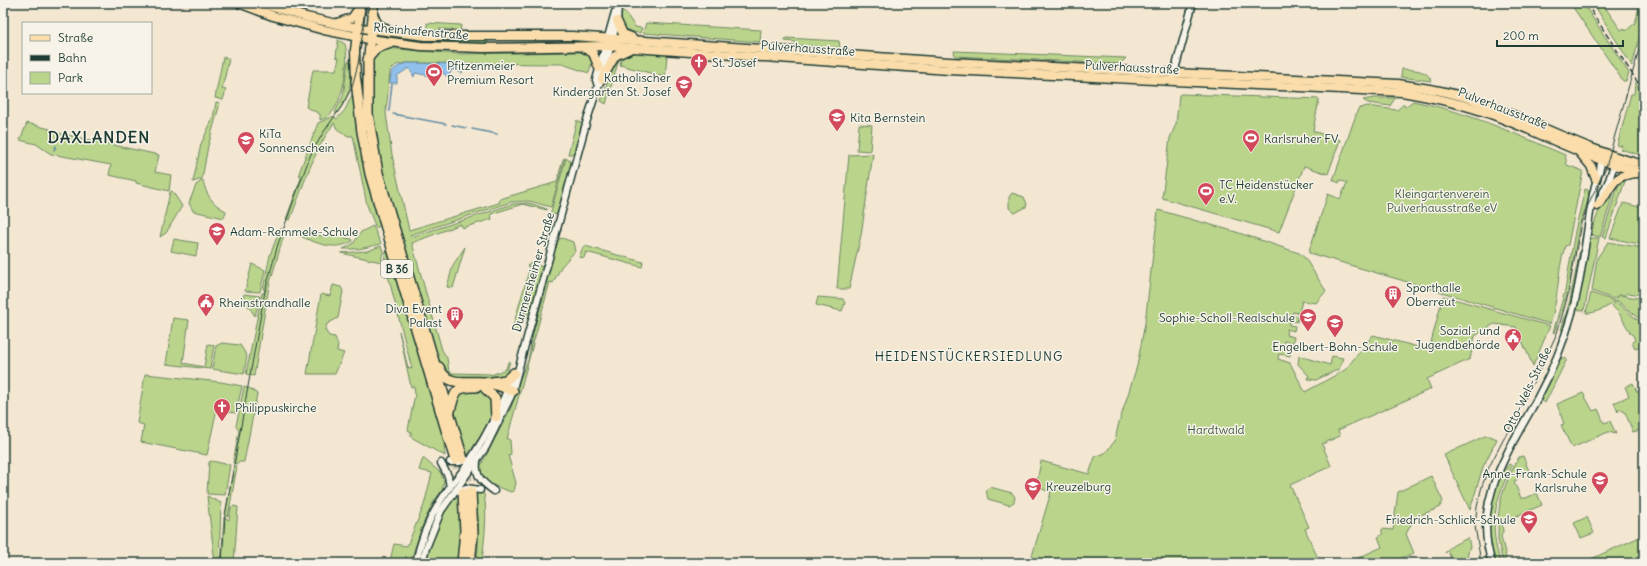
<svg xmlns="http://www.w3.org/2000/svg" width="1647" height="566" font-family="Delius,sans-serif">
  <rect width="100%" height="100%" fill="#f4e7d2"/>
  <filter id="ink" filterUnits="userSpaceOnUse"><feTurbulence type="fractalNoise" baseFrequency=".025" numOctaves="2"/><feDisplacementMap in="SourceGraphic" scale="8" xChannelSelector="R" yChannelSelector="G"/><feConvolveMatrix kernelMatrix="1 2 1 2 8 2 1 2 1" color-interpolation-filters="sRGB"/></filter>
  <g filter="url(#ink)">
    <g fill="#bad48c" stroke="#6c8860">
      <polygon points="1570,3 1583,3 1629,73 1626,81 1623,81"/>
      <polygon points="1593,3 1602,3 1621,30 1624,28 1626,31 1635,23 1640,3 1644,3 1644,21 1632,66"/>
      <path d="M 622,11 L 625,12 L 635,27 L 642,28 L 640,33 C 627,32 619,26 622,11 Z"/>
      <polygon points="427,23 461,25 460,33 456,30 439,29 441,33 433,33 427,30"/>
      <polygon points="646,23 761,30 760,42 643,33"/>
      <polygon points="377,36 420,40 490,40 486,43 437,44 377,38"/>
      <polygon points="786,38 839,41 840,48 796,45 796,42 785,41"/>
      <path d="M 338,40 L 345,44 C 350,59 343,106 328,116 C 326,118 323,119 320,120 L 320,114 L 306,107 L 313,70 L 336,70 L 339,58 L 336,57 Z"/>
      <polygon points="386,48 458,54 584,52 590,54 592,61 589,73 562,64 406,63 396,65 390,71 386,113 392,155 409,230 499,203 500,199 557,182 563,159 565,158 551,207 529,201 511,202 410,235 411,237 513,204 529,203 547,209 547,210 523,204 491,214 492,219 462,228 461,224 412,243 442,350 447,358 449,371 453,373 491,374 491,375 506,369 508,362 510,361 506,376 502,379 458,380 441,369 389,204 371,118 373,57 375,52"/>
      <polygon points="631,51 669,54 667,56 665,77 620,65 621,60 619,59 606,104 601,101 615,61"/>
      <polygon points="954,51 1126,58 1120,64 955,56"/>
      <polygon points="223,57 229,59 222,89 226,90 223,100 215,98"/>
      <path d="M 348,61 L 350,61 C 351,86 352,92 336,114 L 335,112 L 343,96 Z"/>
      <path d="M 1402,69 C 1412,70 1428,69 1431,81 L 1401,77 Z"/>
      <polygon points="1635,82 1644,97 1644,156 1620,149 1622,145 1617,146 1631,94 1634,94"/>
      <path d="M 353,93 L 381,225 L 376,228 L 367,205 L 353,136 L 348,136 L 337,129 L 334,123 C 313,152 303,187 290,220 L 286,219 L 301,178 L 299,173 L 318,123 L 334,116 L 337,119 L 345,110 Z"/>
      <polygon points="1181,94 1319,99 1313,131 1340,140 1328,174 1304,166 1279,232 1162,198 1170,138 1176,124 1179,95"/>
      <polygon points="1374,98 1395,98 1390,106 1368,103 1363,100"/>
      <path d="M 1413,101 C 1469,112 1513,133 1565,155 L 1567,165 L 1583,171 L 1568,245 L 1565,246 C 1557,272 1559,298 1550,324 L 1309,253 L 1309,251 L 1328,194 L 1340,199 L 1347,183 L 1340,180 L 1339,183 L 1333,180 L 1358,109 L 1367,106 L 1397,110 L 1404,104 L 1405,107 Z"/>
      <polygon points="216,102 220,103 208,146 202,179 193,182 201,144 213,118"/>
      <polygon points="577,120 582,124 575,151 572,154 568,154"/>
      <polygon points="27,123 50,129 49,131 159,155 155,172 171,175 169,191 136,183 136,181 109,175 111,165 51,154 36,144 20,140"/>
      <polygon points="859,124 872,125 870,151 857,150"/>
      <polygon points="873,154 861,235 849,289 837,289 849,155"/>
      <polygon points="566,158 570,161 571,164 557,214 550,215"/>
      <path d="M 203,180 C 206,195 212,204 226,211 L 224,218 L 193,211 L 189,203 L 196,185 Z"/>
      <polygon points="1625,181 1606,238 1602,237 1618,186 1620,182"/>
      <path d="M 1617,182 L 1600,237 L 1592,235 L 1591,234 C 1597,212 1604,200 1617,182 Z"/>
      <polygon points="1585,189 1588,190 1589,198 1579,226 1568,292 1554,333 1553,332 1565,291 1575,231"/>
      <polygon points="172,191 182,206 166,233 160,237 170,192"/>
      <polygon points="1012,193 1024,197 1027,204 1026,207 1015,213 1009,208 1009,197"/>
      <polygon points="1623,203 1644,208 1644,245 1610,238"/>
      <polygon points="1158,210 1233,231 1299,253 1305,258 1326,291 1316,303 1302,301 1299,313 1293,312 1292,315 1298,317 1297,322 1290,320 1289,325 1295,326 1294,331 1287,329 1286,335 1294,337 1293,343 1284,341 1282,347 1291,349 1290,356 1279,354 1278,359 1290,363 1305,392 1345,370 1373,335 1429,350 1443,296 1550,326 1533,366 1516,327 1494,324 1475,336 1470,359 1427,379 1431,389 1338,430 1340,436 1322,444 1331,466 1290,485 1309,527 1305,529 1320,563 1030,563 1051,492 1036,487 1041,461 1089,474 1095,457 1105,453 1115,441 1118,426 1137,366 1145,323"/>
      <polygon points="1587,215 1579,269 1564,331 1561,330 1570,300"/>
      <polygon points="373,226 381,244 359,249 343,249 353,244 361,232"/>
      <polygon points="280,229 282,229 281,234 284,235 269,286 254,376 246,374 262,293 264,293 265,290 263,289 270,255"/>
      <path d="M 293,230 L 327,237 L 327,234 L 337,236 L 337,237 L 352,239 L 353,241 C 332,253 313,241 293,233 Z"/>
      <polygon points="562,238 573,242 575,251 561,267 553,283 550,282 507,439 510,440 511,454 508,455 516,483 514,491 511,492 487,483 480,473 480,467 511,408 520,379 528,360 534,330 548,282 540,306 531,341 529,340 557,240"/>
      <polygon points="1590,238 1599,238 1584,311 1576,309"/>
      <polygon points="174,239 198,243 196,256 171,251"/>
      <polygon points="1608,242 1644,248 1644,295 1627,293 1626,295 1620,295 1613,299 1592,291 1597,258"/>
      <polygon points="381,246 383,251 381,262 341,253 367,251"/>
      <polygon points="585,246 643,262 642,267 586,252 584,258 579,257 583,247"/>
      <polygon points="465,247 453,288 447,287 453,265"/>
      <polygon points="386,251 387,251 445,442 444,443 445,456 411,437 411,432 408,430 415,394 414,387 411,387 399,331 408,368 412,369 384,260"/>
      <polygon points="531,263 536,265 518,332 512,330 530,267 527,266"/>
      <polygon points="252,264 265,270 260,292 245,291"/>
      <polygon points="537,265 543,267 531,308 522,324"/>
      <polygon points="333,285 341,287 343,291 338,318 327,324 325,330 329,336 335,337 338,345 337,351 344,353 335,374 307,374 321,294 330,296"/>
      <path d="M 1591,293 L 1614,301 C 1610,307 1594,314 1586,313 Z"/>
      <polygon points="244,294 260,296 255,316 243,298"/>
      <polygon points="1620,295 1644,299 1644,322 1615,299"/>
      <polygon points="818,297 843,299 845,303 842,311 816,305"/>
      <polygon points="1615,301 1644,325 1644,345 1635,348 1632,342 1635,340 1633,335 1631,334 1619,313 1612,306"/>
      <polygon points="173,318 189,320 183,363 204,367 208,344 214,345 210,369 166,364"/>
      <polygon points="222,343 240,345 247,356 244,374 212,369 216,346"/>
      <polygon points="1299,356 1330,365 1332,356 1343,358 1339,369 1316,380 1308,379 1309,376 1298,364"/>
      <polygon points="1564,358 1567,359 1545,403 1540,400 1558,359"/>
      <polygon points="145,374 221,382 242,386 236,413 220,411 216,413 207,455 141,442 144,425 137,423"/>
      <polygon points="1633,383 1637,392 1644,390 1644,429 1633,432 1625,412 1619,409 1618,412 1614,403 1629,396 1625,387"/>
      <polygon points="244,387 251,389 257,394 244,462 238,462 238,464 233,463 239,431 236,426"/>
      <path d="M 470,389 C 487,390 489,390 495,407 L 483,432 L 467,456 L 453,410 L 456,396 Z"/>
      <polygon points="1583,393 1593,411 1598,409 1604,423 1610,421 1616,434 1608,432 1572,448 1561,425 1564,424 1557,404"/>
      <polygon points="1485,436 1490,436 1497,439 1483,467 1470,510 1444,455"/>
      <path d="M 1523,456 L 1529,471 L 1516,476 L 1517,480 L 1514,482 L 1521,498 L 1526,498 L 1537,493 L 1542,505 L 1502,522 L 1503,532 L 1501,536 L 1506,557 L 1503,563 L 1498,540 L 1498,521 L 1501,519 L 1498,520 C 1499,497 1508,477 1519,457 Z"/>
      <polygon points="423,458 441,473 444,482 442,490 433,503 423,524 410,563 405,563 406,556 405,563 390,561 394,544 407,546 424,505 432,473 419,470"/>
      <polygon points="212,461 230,465 225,495 207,494 209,462"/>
      <path d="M 1509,464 L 1512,466 C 1495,499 1488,527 1501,563 L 1496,563 C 1485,539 1485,507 1497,483 C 1500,477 1505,470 1509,464 Z"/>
      <polygon points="234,465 237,466 228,517 225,515"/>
      <polygon points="1431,476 1443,501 1439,508 1415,517 1406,534 1414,553 1390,563 1347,563 1382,547 1378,537 1382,535 1382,529 1393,530 1398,492"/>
      <polygon points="990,487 1012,493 1015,497 1014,502 1009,505 988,499 986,490"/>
      <path d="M 475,492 L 484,494 C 488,516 484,540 482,563 L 477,563 C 479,539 479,516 475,492 Z"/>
      <polygon points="207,496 221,503 219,563 215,563"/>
      <path d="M 458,497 L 460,537 L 457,563 L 424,563 C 430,546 443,505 458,497 Z"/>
      <polygon points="233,506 238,507 234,563 221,563 224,517 229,520 231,507"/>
      <polygon points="1587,517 1594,533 1581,538 1574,523"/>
      <polygon points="1644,535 1644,563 1591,559"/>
      <path d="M 1468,538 L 1470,546 L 1465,563 L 1449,563 L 1449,561 L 1451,559 L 1448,551 L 1445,553 C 1450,545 1460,542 1468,538 Z"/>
    </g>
    <path fill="#90c0eb" stroke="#638ca2" d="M 407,63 L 465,64 L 462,73 L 452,69 L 448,78 L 441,71 L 437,73 L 436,77 L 415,73 L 414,77 L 409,68 L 397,76 L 397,83 L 390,83 C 390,70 395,67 407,63 Z"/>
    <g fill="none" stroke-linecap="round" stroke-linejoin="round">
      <g stroke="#638ca2" stroke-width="1.5">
        <polyline points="389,111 392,84"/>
        <polyline points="393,114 446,124"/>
        <polyline points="452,125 466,128"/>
        <polyline points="472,129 497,134"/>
        <polyline points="54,150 56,146"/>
      </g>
      <g stroke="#c9c5b2" stroke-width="9" stroke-dasharray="9 4.5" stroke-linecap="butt">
        <polyline points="463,459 471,491"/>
        <polyline points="455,460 461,482"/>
      </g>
      <defs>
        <g id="minor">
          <polyline points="1173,77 1193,3"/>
          <polyline points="598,86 596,80 615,12"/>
          <polyline points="1599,201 1609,180 1615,162"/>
          <path d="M 477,461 C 475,477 482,482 494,491"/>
          <polyline points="450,462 460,462 466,460"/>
          <polyline points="441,463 448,476 450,487"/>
          <polyline points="459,491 466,488 480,490"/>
          <path d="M 416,563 C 421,536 433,510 449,488 C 456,478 465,470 471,459 C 489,432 502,405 513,375"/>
          <polyline points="422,563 426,548 441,511 486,447 511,396 587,120 598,86 602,79 617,21 618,6"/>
          <path d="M 1492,563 C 1471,502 1510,449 1538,397 C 1552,371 1564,342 1572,313 C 1583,274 1586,234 1593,194 C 1596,181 1600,169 1603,156"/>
        </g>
        <g id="major">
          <path d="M 239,3 L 273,16 L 324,30 L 369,39 L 421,46 L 483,48 L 605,46 L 949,70 L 1402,92 C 1431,97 1460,103 1488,113 C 1540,132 1589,160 1644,173"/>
          <path d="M 259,3 L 306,17 L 346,26 L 426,36 L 572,36 L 949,62 L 1398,84 C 1425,88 1453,92 1479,102 C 1534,121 1586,151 1644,165"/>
          <polyline points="372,12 377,23 389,31"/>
          <polyline points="617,21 623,34 631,37"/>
          <polyline points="337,23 352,18 359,8"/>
          <polyline points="582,47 593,53 599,68"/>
          <polyline points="368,59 377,48 390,44"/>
          <polyline points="368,60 374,3"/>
          <polyline points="602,79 615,56 630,49"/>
          <polyline points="356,81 355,50 361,3"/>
          <polyline points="1580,153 1591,166 1596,179"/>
          <path d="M 1597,206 C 1614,189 1608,175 1638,173"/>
        </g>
        <g id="highway">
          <polyline points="368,60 368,114 378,173 463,459"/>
          <polyline points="356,81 362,132 370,174 455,460"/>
          <path d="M 439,367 C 446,388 468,380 485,382 C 495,384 504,387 513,391"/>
          <polyline points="492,382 506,380 514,373"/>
          <polyline points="484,387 495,398 496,417"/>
          <path d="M 450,411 C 455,393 454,386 476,387"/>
          <polyline points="462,563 465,531 463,492"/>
          <polyline points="470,563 473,534 471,491"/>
        </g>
      </defs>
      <use href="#minor" stroke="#1f3d34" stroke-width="9"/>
      <use href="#major" stroke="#1f3d34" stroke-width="11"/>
      <use href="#highway" stroke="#1f3d34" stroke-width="12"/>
      <use href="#minor" stroke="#f7f3e8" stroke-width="6"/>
      <use href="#major" stroke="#faddab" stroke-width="8"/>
      <use href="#highway" stroke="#faddab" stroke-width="9"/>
      <g stroke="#1f3d34" stroke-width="1">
        <polyline points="222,563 225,516 265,291 278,244 310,156 323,133 342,106 352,87 358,64 367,3"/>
        <polyline points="1481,563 1475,526 1477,507 1482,486 1489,467 1541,368 1557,333 1568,295 1581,223 1588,205 1606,167 1644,32"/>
      </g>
      <polyline stroke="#1f3d34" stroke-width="1.5" stroke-dasharray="6 3" stroke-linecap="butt" points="1586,3 1644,92"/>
    </g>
  </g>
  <defs>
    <symbol id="church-pin" viewBox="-11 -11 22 30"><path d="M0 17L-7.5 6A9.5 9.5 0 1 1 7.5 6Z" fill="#d1495b" stroke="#f7f3e8"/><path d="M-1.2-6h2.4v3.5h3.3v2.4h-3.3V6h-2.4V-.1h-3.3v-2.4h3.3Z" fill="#fff"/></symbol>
    <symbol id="stadium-pin" viewBox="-11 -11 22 30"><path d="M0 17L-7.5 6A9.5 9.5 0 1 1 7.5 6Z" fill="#d1495b" stroke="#f7f3e8"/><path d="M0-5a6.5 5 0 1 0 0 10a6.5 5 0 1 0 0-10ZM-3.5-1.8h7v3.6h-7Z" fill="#fff"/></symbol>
    <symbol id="school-pin" viewBox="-11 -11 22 30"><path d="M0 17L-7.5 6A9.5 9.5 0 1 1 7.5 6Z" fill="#d1495b" stroke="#f7f3e8"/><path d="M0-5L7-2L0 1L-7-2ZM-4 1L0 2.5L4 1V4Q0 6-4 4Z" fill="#fff"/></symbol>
    <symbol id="building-pin" viewBox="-11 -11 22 30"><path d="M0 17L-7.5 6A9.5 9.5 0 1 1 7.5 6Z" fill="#d1495b" stroke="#f7f3e8"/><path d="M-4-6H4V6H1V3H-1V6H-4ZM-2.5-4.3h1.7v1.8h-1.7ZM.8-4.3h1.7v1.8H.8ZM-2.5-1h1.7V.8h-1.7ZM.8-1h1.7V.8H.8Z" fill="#fff"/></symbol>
    <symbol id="civic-pin" viewBox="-11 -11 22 30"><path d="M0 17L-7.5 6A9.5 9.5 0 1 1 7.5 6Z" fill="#d1495b" stroke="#f7f3e8"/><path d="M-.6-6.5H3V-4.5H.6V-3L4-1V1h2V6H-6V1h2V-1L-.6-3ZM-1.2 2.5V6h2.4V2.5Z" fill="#fff"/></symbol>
  </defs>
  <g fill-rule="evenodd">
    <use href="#church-pin" x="689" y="52" width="20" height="27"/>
    <use href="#stadium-pin" x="424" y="62" width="20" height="27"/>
    <use href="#school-pin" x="674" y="74" width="20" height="27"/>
    <use href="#school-pin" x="827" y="107" width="20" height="27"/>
    <use href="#stadium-pin" x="1241" y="128" width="20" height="27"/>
    <use href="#school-pin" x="236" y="130" width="20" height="27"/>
    <use href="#stadium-pin" x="1196" y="181" width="20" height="27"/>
    <use href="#school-pin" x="207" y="221" width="20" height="27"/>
    <use href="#building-pin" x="1383" y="284" width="20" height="27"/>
    <use href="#civic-pin" x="196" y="292" width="20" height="27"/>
    <use href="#building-pin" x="445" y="305" width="20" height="27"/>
    <use href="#school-pin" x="1298" y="307" width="20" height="27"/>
    <use href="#school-pin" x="1325" y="313" width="20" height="27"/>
    <use href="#civic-pin" x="1503" y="327" width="20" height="27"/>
    <use href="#church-pin" x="212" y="397" width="20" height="27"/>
    <use href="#school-pin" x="1590" y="470" width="20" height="27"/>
    <use href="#school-pin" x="1023" y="476" width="20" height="27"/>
    <use href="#school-pin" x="1519" y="509" width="20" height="27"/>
  </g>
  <g text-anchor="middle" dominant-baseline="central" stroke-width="3" stroke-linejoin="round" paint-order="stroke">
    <rect fill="#f7f3e8" stroke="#60746a" stroke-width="1" x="381" y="260" width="32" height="18" rx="3"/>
    <g font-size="11" font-weight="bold" fill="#1f3d34">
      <text x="397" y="269">B 36</text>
    </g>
    <g font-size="12" fill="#1f3d34" stroke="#f7f3e8">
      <text transform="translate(421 31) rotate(5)">Rheinhafenstraße</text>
      <text transform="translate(808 48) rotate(4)">Pulverhausstraße</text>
      <text transform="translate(1132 67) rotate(3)">Pulverhausstraße</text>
      <text transform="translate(1503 108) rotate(21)">Pulverhausstraße</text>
      <text transform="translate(533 272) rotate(-74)">Durmersheimer Straße</text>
      <text transform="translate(1527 390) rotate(-64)">Otto-Wels-Straße</text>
    </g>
    <g font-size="12" fill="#1f3d34" stroke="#f7f3e8" text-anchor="start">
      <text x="712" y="62">St. Josef</text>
      <text x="447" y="65">Pfitzenmeier<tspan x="447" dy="14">Premium Resort</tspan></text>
      <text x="671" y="77" text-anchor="end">Katholischer<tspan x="671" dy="14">Kindergarten St. Josef</tspan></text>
      <text x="850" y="117">Kita Bernstein</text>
      <text x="259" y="133">KiTa<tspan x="259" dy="14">Sonnenschein</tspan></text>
      <text x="1264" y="138">Karlsruher FV</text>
      <text x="1219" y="184">TC Heidenstücker<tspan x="1219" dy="14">e.V.</tspan></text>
      <text x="230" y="231">Adam-Remmele-Schule</text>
      <text x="1406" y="287">Sporthalle<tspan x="1406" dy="14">Oberreut</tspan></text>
      <text x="219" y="302">Rheinstrandhalle</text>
      <text x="442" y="308" text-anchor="end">Diva Event<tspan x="442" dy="14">Palast</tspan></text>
      <text x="1295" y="317" text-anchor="end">Sophie-Scholl-Realschule</text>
      <text x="1500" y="330" text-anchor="end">Sozial- und<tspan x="1500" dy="14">Jugendbehörde</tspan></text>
      <text x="1335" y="346" text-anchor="middle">Engelbert-Bohn-Schule</text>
      <text x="235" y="407">Philippuskirche</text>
      <text x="1587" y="473" text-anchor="end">Anne-Frank-Schule<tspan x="1587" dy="14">Karlsruhe</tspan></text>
      <text x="1046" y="486">Kreuzelburg</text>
      <text x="1516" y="519" text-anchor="end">Friedrich-Schlick-Schule</text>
    </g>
    <g font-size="12" fill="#3e5b46" stroke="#f7f3e8">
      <text x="1442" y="193">Kleingartenverein<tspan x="1442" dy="14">Pulverhausstraße eV</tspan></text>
      <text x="1216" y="429">Hardtwald</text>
    </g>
    <g font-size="13" letter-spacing="1" fill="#1f3d34" stroke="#f7f3e8">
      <text x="969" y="356">HEIDENSTÜCKERSIEDLUNG</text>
    </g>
    <g font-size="16" font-weight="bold" letter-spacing="1" fill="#1f3d34" stroke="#f7f3e8">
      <text x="99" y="137">DAXLANDEN</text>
    </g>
  </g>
  <rect width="1647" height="566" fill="none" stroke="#f7f3e8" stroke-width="16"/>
  <rect x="8" y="8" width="1631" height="550" fill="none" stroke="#1f3d34" stroke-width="1.5" filter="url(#ink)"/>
  <rect x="22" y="22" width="130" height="72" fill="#f7f3e8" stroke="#a1aaa0"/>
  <rect x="30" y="35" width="20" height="6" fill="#faddab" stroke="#a1aaa0"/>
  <text x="58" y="42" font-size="12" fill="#1f3d34">Straße</text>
  <rect x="30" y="55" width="20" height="6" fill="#1f3d34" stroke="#a1aaa0"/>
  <text x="58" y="62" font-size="12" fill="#1f3d34">Bahn</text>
  <rect x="30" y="72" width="20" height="12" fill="#bad48c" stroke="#a1aaa0"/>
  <text x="58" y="82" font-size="12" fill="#1f3d34">Park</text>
  <path d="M1497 40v6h126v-6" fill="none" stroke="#1f3d34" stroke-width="2"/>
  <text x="1503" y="40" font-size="12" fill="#1f3d34" stroke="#f7f3e8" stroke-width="3" paint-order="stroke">200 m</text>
</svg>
